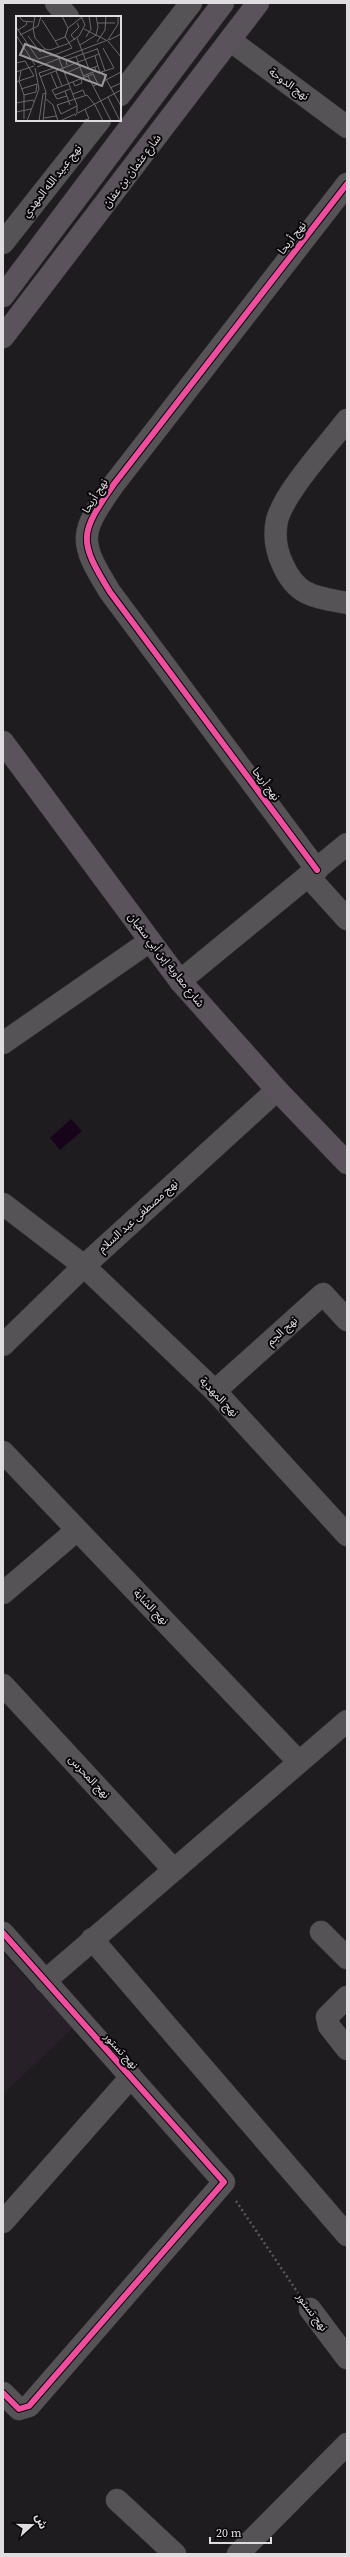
<svg xmlns="http://www.w3.org/2000/svg" width="350" height="2557" font-family="'Source Serif 4','Noto Sans Arabic',serif">
  <rect width="100%" height="100%" fill="#1e1c1f"/>
  <polygon fill="#282029" points="3,1953 73,2028 3,2094"/>
  <polygon fill="#17031a" points="71,1119 82,1131 60,1150 50,1138"/>
  <g fill="none" stroke-linecap="round" stroke-linejoin="round">
    <defs>
      <g id="minor">
        <polyline points="56,3 68,17"/>
        <polyline points="231,41 347,127"/>
        <polyline points="120,95 191,3"/>
        <polyline points="3,243 100,120"/>
        <path d="M 347,420 C 328,445 285,491 277,520 C 274,535 276,551 283,565 C 297,597 316,597 347,603"/>
        <path d="M 317,870 L 110,592 C 78,540 79,534 114,484 L 347,184"/>
        <polyline points="308,876 347,919"/>
        <polyline points="180,981 347,844"/>
        <polyline points="3,1043 150,941"/>
        <polyline points="3,1204 84,1266 215,1391 347,1535"/>
        <polyline points="3,1345 84,1266 277,1090"/>
        <polyline points="215,1391 323,1294 347,1320"/>
        <polyline points="3,1452 299,1762"/>
        <polyline points="3,1593 77,1530"/>
        <polyline points="3,1685 174,1870"/>
        <polyline points="321,1932 347,1958"/>
        <polyline points="3,1933 224,2182 29,2406 19,2409 3,2393"/>
        <polyline points="92,1939 347,2235"/>
        <polyline points="45,1981 347,1721"/>
        <polyline points="347,1997 327,2017 329,2026 347,2049"/>
        <polyline points="3,2222 131,2077"/>
        <polyline points="310,2309 347,2358"/>
        <polyline points="117,2500 175,2554"/>
        <polyline points="238,2554 347,2444"/>
      </g>
      <g id="major">
        <polyline points="3,296 223,3"/>
        <polyline points="3,337 258,3"/>
        <polyline points="3,742 180,981 277,1090 347,1163"/>
      </g>
    </defs>
    <use href="#minor" stroke="#3b393b" stroke-width="23"/>
    <use href="#major" stroke="#3b393b" stroke-width="23"/>
    <polyline stroke="#5a595a" stroke-width="2.5" stroke-dasharray="2 3" stroke-linecap="butt" points="236,2201 298,2293"/>
    <use href="#minor" stroke="#555356" stroke-width="22"/>
    <use href="#major" stroke="#5a535b" stroke-width="22"/>
    <defs>
      <g id="cycleway">
        <path d="M 317,870 L 110,592 C 78,540 79,534 114,484 L 347,184"/>
        <polyline points="3,1933 224,2182 29,2406 19,2409 3,2393"/>
      </g>
    </defs>
    <use href="#cycleway" stroke="#080608" stroke-width="8"/>
    <use href="#cycleway" stroke="#ef4d9e" stroke-width="6"/>
  </g>
  <g text-anchor="middle" dominant-baseline="central" stroke-width="4" stroke-linejoin="round" paint-order="stroke">
    <g font-size="11" fill="#e0dde0" stroke="#080608">
      <text transform="translate(289 84) rotate(36)">نهج الدوحة</text>
      <text transform="translate(132 171) rotate(-53)">شارع عثمان بن عفان</text>
      <text transform="translate(52 181) rotate(-52)">نهج عبيد الله المهدي</text>
      <text transform="translate(292 238) rotate(-52)">نهج أريحا</text>
      <text transform="translate(95 496) rotate(-58)">نهج أريحا</text>
      <text transform="translate(266 784) rotate(53)">نهج أريحا</text>
      <text transform="translate(166 960) rotate(52)">شارع معاوية إبن أبي سفيان</text>
      <text transform="translate(138 1216) rotate(-42)">نهج مصطفى عبد السلام</text>
      <text transform="translate(282 1331) rotate(-42)">نهج الجم</text>
      <text transform="translate(219 1397) rotate(46)">نهج المهدية</text>
      <text transform="translate(151 1607) rotate(46)">نهج الشابة</text>
      <text transform="translate(89 1777) rotate(47)">نهج المحرس</text>
      <text transform="translate(121 2051) rotate(48)">نهج تستور</text>
      <text transform="translate(312 2312) rotate(54)">نهج تستور</text>
    </g>
  </g>
  <g transform="translate(16 16)">
    <rect width="105" height="105" fill="#1e1c1f"/>
    <path fill="none" stroke="#6c696c" stroke-width="1" d="M 3,0 L 7,5 L 17,6M 19,0 L 17,12 L 19,22 L 29,33 L 34,34 L 51,28 L 63,20 L 69,9 L 65,0M 46,0 L 52,12M 26,4 L 43,31M 82,7 L 99,7M 0,11 L 22,43 L 36,39M 52,12 L 66,1M 68,13 L 90,24M 2,14 L 10,9 L 11,6M 0,19 L 19,49M 4,19 L 22,10 L 25,0M 12,20 L 24,36 L 29,33M 70,21 L 75,13 L 73,0M 61,22 L 73,53 L 82,50M 59,24 L 55,19 L 63,11 L 61,7M 92,24 L 102,8 L 102,0M 93,24 L 105,18M 39,25 L 49,21 L 52,12M 92,25 L 105,41M 81,26 L 89,14 L 90,0M 64,29 L 80,19 L 82,11 L 80,0M 81,32 L 89,55M 36,40 L 56,32 L 49,20M 60,40 L 68,62M 79,40 L 84,57M 43,43 L 61,89 L 61,97 L 59,100M 0,47 L 9,45 L 18,60 L 0,66M 51,49 L 50,44 L 81,33M 21,51 L 92,24M 5,55 L 3,65 L 8,79 L 8,103M 40,55 L 46,70M 0,56 L 18,50M 86,56 L 105,90M 82,57 L 98,52 L 87,32M 35,58 L 41,72M 48,58 L 64,51M 67,60 L 80,55 L 79,51M 72,60 L 95,105M 24,61 L 83,38M 57,66 L 59,70 L 66,67 L 65,63M 86,66 L 105,56M 94,72 L 105,67M 5,73 L 21,68 L 20,76 L 8,79M 49,75 L 54,89M 57,78 L 67,74 L 69,79M 39,79 L 54,73M 51,80 L 41,83 L 36,74 L 77,58 L 82,68 L 77,70M 92,81 L 104,105M 30,83 L 37,89 L 42,105M 0,87 L 17,84 L 18,86M 79,89 L 87,105M 61,90 L 45,98 L 41,89 L 71,79 L 79,89M 0,96 L 15,93M 62,97 L 105,74M 28,102 L 40,100M 11,105 L 23,73 L 19,52M 23,105 L 27,78 L 30,77M 27,105 L 30,76 L 23,57 L 38,52M 44,105 L 59,98M 66,105 L 73,103 L 69,93"/>
    <path fill="#9c999c" fill-opacity="0.15" stroke="#9c999c" stroke-width="2" d="M 9,28 L 90,59 L 86,70 L 4,39 Z"/>
    <rect width="105" height="105" fill="none" stroke="#e0dde0" stroke-width="2"/>
  </g>
  <rect width="350" height="2557" fill="none" stroke="#e0dde0" stroke-width="8"/>
  <g transform="translate(32 2525) rotate(69)" stroke="#080608" stroke-width="3" paint-order="stroke">
  <path d="M0-3L7 15L0 10L-7 15Z" fill="#e0dde0"/>
  <text y="-6" font-size="11" font-weight="bold" text-anchor="middle" fill="#e0dde0">ش</text>
  </g>
  <path d="M210 2537v6h61v-6" fill="none" stroke="#e0dde0" stroke-width="2"/>
  <text x="216" y="2537" font-size="12" fill="#e0dde0" stroke="#080608" stroke-width="3" paint-order="stroke">20 m</text>
</svg>
